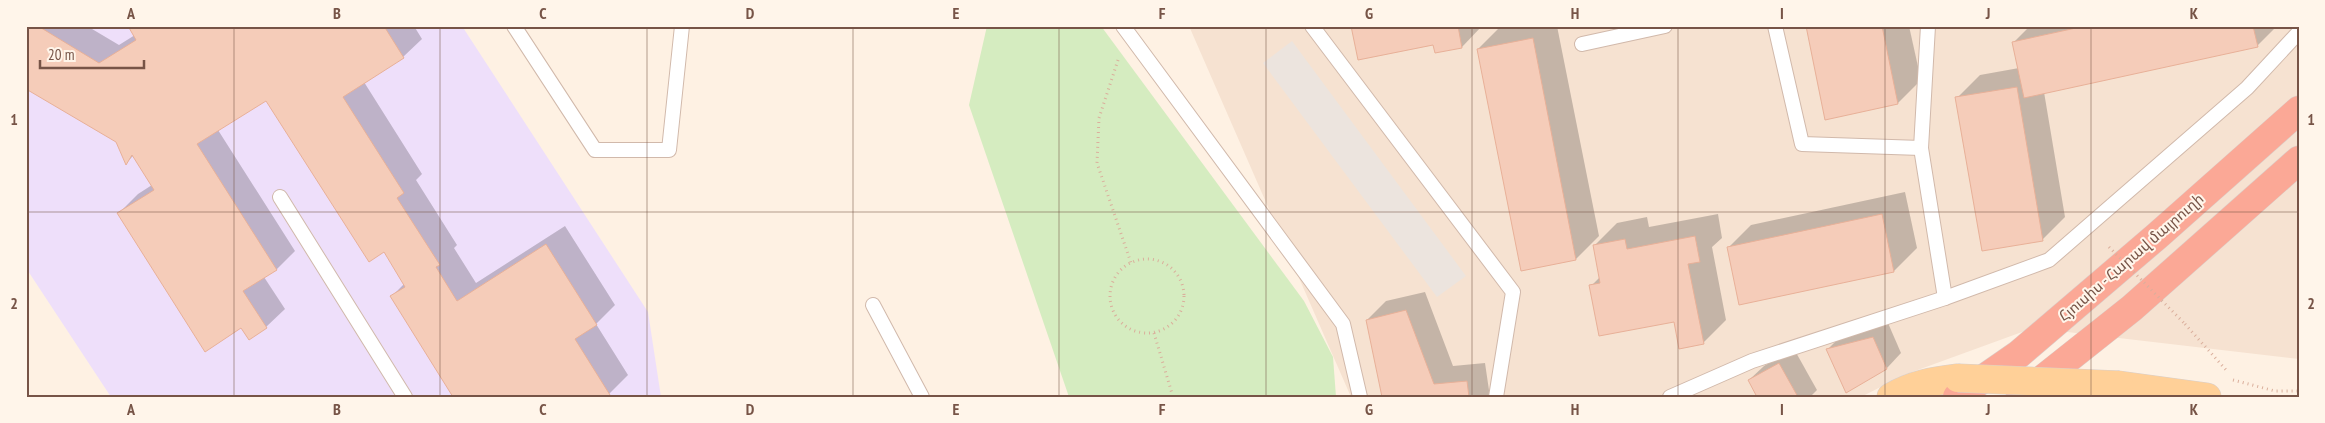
<svg xmlns="http://www.w3.org/2000/svg" width="2325" height="423" font-family="'PT Sans Narrow','Noto Sans Armenian',sans-serif">
  <rect width="100%" height="100%" fill="#fef1e3"/>
  <polygon fill="#f6e2d1" points="1189,26 2299,26 2299,359 2033,328 1904,375 1861,397 1351,397"/>
  <polygon fill="#ece4de" points="1292,41 1466,276 1437,297 1263,63"/>
  <polygon fill="#eedffa" points="26,26 462,26 648,312 661,397 111,397 26,268"/>
  <polygon fill="#d5ecc0" points="987,26 1101,26 1304,301 1333,357 1336,397 1069,397 969,105"/>
  <g fill="#0003">
    <polygon points="26,26 87,26 119,45 135,35 129,26 414,26 422,39 403,57 364,82 422,174 416,180 457,245 454,248 476,283 565,226 615,305 596,324 628,375 609,394 391,297 405,283 384,251 266,99 218,130 295,251 276,270 264,277 285,309 266,327 242,327 119,213 138,194 152,185 134,155 126,163 117,141"/>
    <polygon points="1352,26 1482,26 1462,47 1434,43"/>
    <polygon points="1501,26 1557,26 1599,236 1576,259 1478,49"/>
    <polygon points="1807,26 1909,26 1921,80 1898,103 1826,118"/>
    <polygon points="2030,26 2277,26 2257,46 2044,92 2065,217 2042,240 1957,98 1980,75 2019,68 2014,42"/>
    <polygon points="1905,192 1917,248 1894,271 1728,248 1751,225"/>
    <polygon points="1718,214 1722,238 1712,247 1726,320 1703,343 1675,321 1591,286 1600,277 1594,246 1617,223 1647,217 1649,227"/>
    <polygon points="1425,292 1453,366 1485,363 1490,397 1383,397 1367,320 1386,301"/>
    <polygon points="1888,323 1901,353 1887,368 1847,391 1828,349 1842,335"/>
    <polygon points="1794,349 1817,390 1810,397 1759,397 1749,380 1764,366"/>
  </g>
  <g fill="#f5ccb9" stroke="#e8b098">
    <polygon points="26,26 38,26 99,63 136,40 128,26 384,26 404,58 343,97 404,193 397,198 440,265 436,267 457,301 546,244 597,325 575,339 610,395 607,397 453,397 390,296 405,287 384,252 369,262 266,101 197,144 277,270 243,291 267,328 249,340 241,328 205,352 117,213 154,190 132,155 126,165 116,142 26,89"/>
    <polygon points="1351,26 1458,26 1462,48 1435,53 1433,45 1358,60"/>
    <polygon points="1806,26 1882,26 1898,104 1825,120"/>
    <polygon points="2085,26 2253,26 2258,47 2024,98 2012,42"/>
    <polygon points="1533,38 1576,260 1521,271 1477,49"/>
    <polygon points="2017,87 2043,241 1982,251 1955,97"/>
    <polygon points="1882,214 1894,272 1739,305 1727,247"/>
    <polygon points="1695,236 1700,262 1688,264 1704,344 1679,349 1674,322 1599,336 1589,285 1600,283 1593,245 1625,239 1627,249"/>
    <polygon points="1406,310 1434,384 1467,381 1469,397 1382,397 1366,320"/>
    <polygon points="1873,337 1887,369 1846,393 1826,349"/>
    <polygon points="1779,363 1798,397 1757,397 1748,380"/>
  </g>
  <g fill="none" stroke-linecap="round" stroke-linejoin="round">
    <defs>
      <g id="lane">
        <polyline points="514,26 595,150 669,150 682,26"/>
        <polyline points="1123,26 1343,324 1360,397"/>
        <polyline points="1312,26 1513,292 1496,397"/>
        <polyline points="1775,26 1802,144 1921,148"/>
        <polyline points="1928,26 1921,148 1945,298"/>
        <polyline points="1582,44 1665,26"/>
        <polyline points="280,197 405,397"/>
        <polyline points="873,305 922,397"/>
        <polyline points="1670,397 1752,361 1945,298 2049,260 2247,88 2299,32"/>
      </g>
      <g id="primary">
        <polyline points="2119,385 2207,397"/>
        <path d="M 1891,397 C 1913,384 1933,381 1958,378"/>
      </g>
      <g id="highway">
        <polyline points="1957,397 2019,354 2157,236 2299,110"/>
        <polyline points="2020,397 2132,308 2299,160"/>
      </g>
    </defs>
    <use href="#lane" stroke="#d1b9ab" stroke-width="16"/>
    <use href="#primary" stroke="#d9cfcb" stroke-width="29"/>
    <use href="#highway" stroke="#d9cfcb" stroke-width="29"/>
    <g stroke="#daaf9c" stroke-width="3" stroke-dasharray="1 4" stroke-linecap="butt">
      <polyline points="1118,60 1099,118 1097,163 1131,263"/>
      <circle cx="1147" cy="296" r="37"/>
      <polyline points="2185,324 2227,371"/>
      <polyline points="1154,333 1173,397"/>
      <polyline points="2233,380 2275,391 2299,391"/>
    </g>
    <use href="#lane" stroke="#fff" stroke-width="14"/>
    <use href="#primary" stroke="#ffd098" stroke-width="28"/>
    <use href="#highway" stroke="#fba896" stroke-width="28"/>
    <defs>
      <polyline id="primary-bridge" points="1958,378 2119,385"/>
    </defs>
    <use href="#primary-bridge" stroke="#d9cfcb" stroke-width="29" stroke-linecap="butt"/>
    <polyline stroke="#daaf9c" stroke-width="3" stroke-dasharray="1 4" stroke-linecap="butt" points="2109,247 2185,324"/>
    <use href="#primary-bridge" stroke="#ffd098" stroke-width="28"/>
  </g>
  <path fill="none" stroke="#775447" stroke-width="1" stroke-opacity="0.55" d="M 234,26 L 234,397M 440,26 L 440,397M 647,26 L 647,397M 853,26 L 853,397M 1059,26 L 1059,397M 1266,26 L 1266,397M 1472,26 L 1472,397M 1678,26 L 1678,397M 1885,26 L 1885,397M 2091,26 L 2091,397M 26,212 L 2299,212"/>
  <g text-anchor="middle" dominant-baseline="central" stroke-width="4" stroke-linejoin="round" paint-order="stroke">
    <g font-size="15" fill="#775447" stroke="#fff5ea">
      <text transform="translate(2131 257) rotate(-41)">Հյուսիս - Հարավ մայրուղի</text>
    </g>
  </g>
  <rect width="2325" height="423" fill="none" stroke="#fff5ea" stroke-width="55"/>
  <path d="M40 60v8h104v-8" fill="none" stroke="#775447" stroke-width="2.5"/>
  <text x="48" y="60" font-size="15" fill="#775447" stroke="#fff5ea" stroke-width="4" paint-order="stroke">20 m</text>
  <rect x="28" y="28" width="2270" height="368" fill="none" stroke="#775447" stroke-width="2"/>
  <g font-size="16" text-anchor="middle" font-weight="bold" fill="#775447">
    <text x="131" y="19">A</text>
    <text x="337" y="19">B</text>
    <text x="543" y="19">C</text>
    <text x="750" y="19">D</text>
    <text x="956" y="19">E</text>
    <text x="1162" y="19">F</text>
    <text x="1369" y="19">G</text>
    <text x="1575" y="19">H</text>
    <text x="1782" y="19">I</text>
    <text x="1988" y="19">J</text>
    <text x="2194" y="19">K</text>
    <text x="14" y="125">1</text>
    <text x="2311" y="125">1</text>
    <text x="14" y="309">2</text>
    <text x="2311" y="309">2</text>
    <text x="131" y="415">A</text>
    <text x="337" y="415">B</text>
    <text x="543" y="415">C</text>
    <text x="750" y="415">D</text>
    <text x="956" y="415">E</text>
    <text x="1162" y="415">F</text>
    <text x="1369" y="415">G</text>
    <text x="1575" y="415">H</text>
    <text x="1782" y="415">I</text>
    <text x="1988" y="415">J</text>
    <text x="2194" y="415">K</text>
  </g>
</svg>
